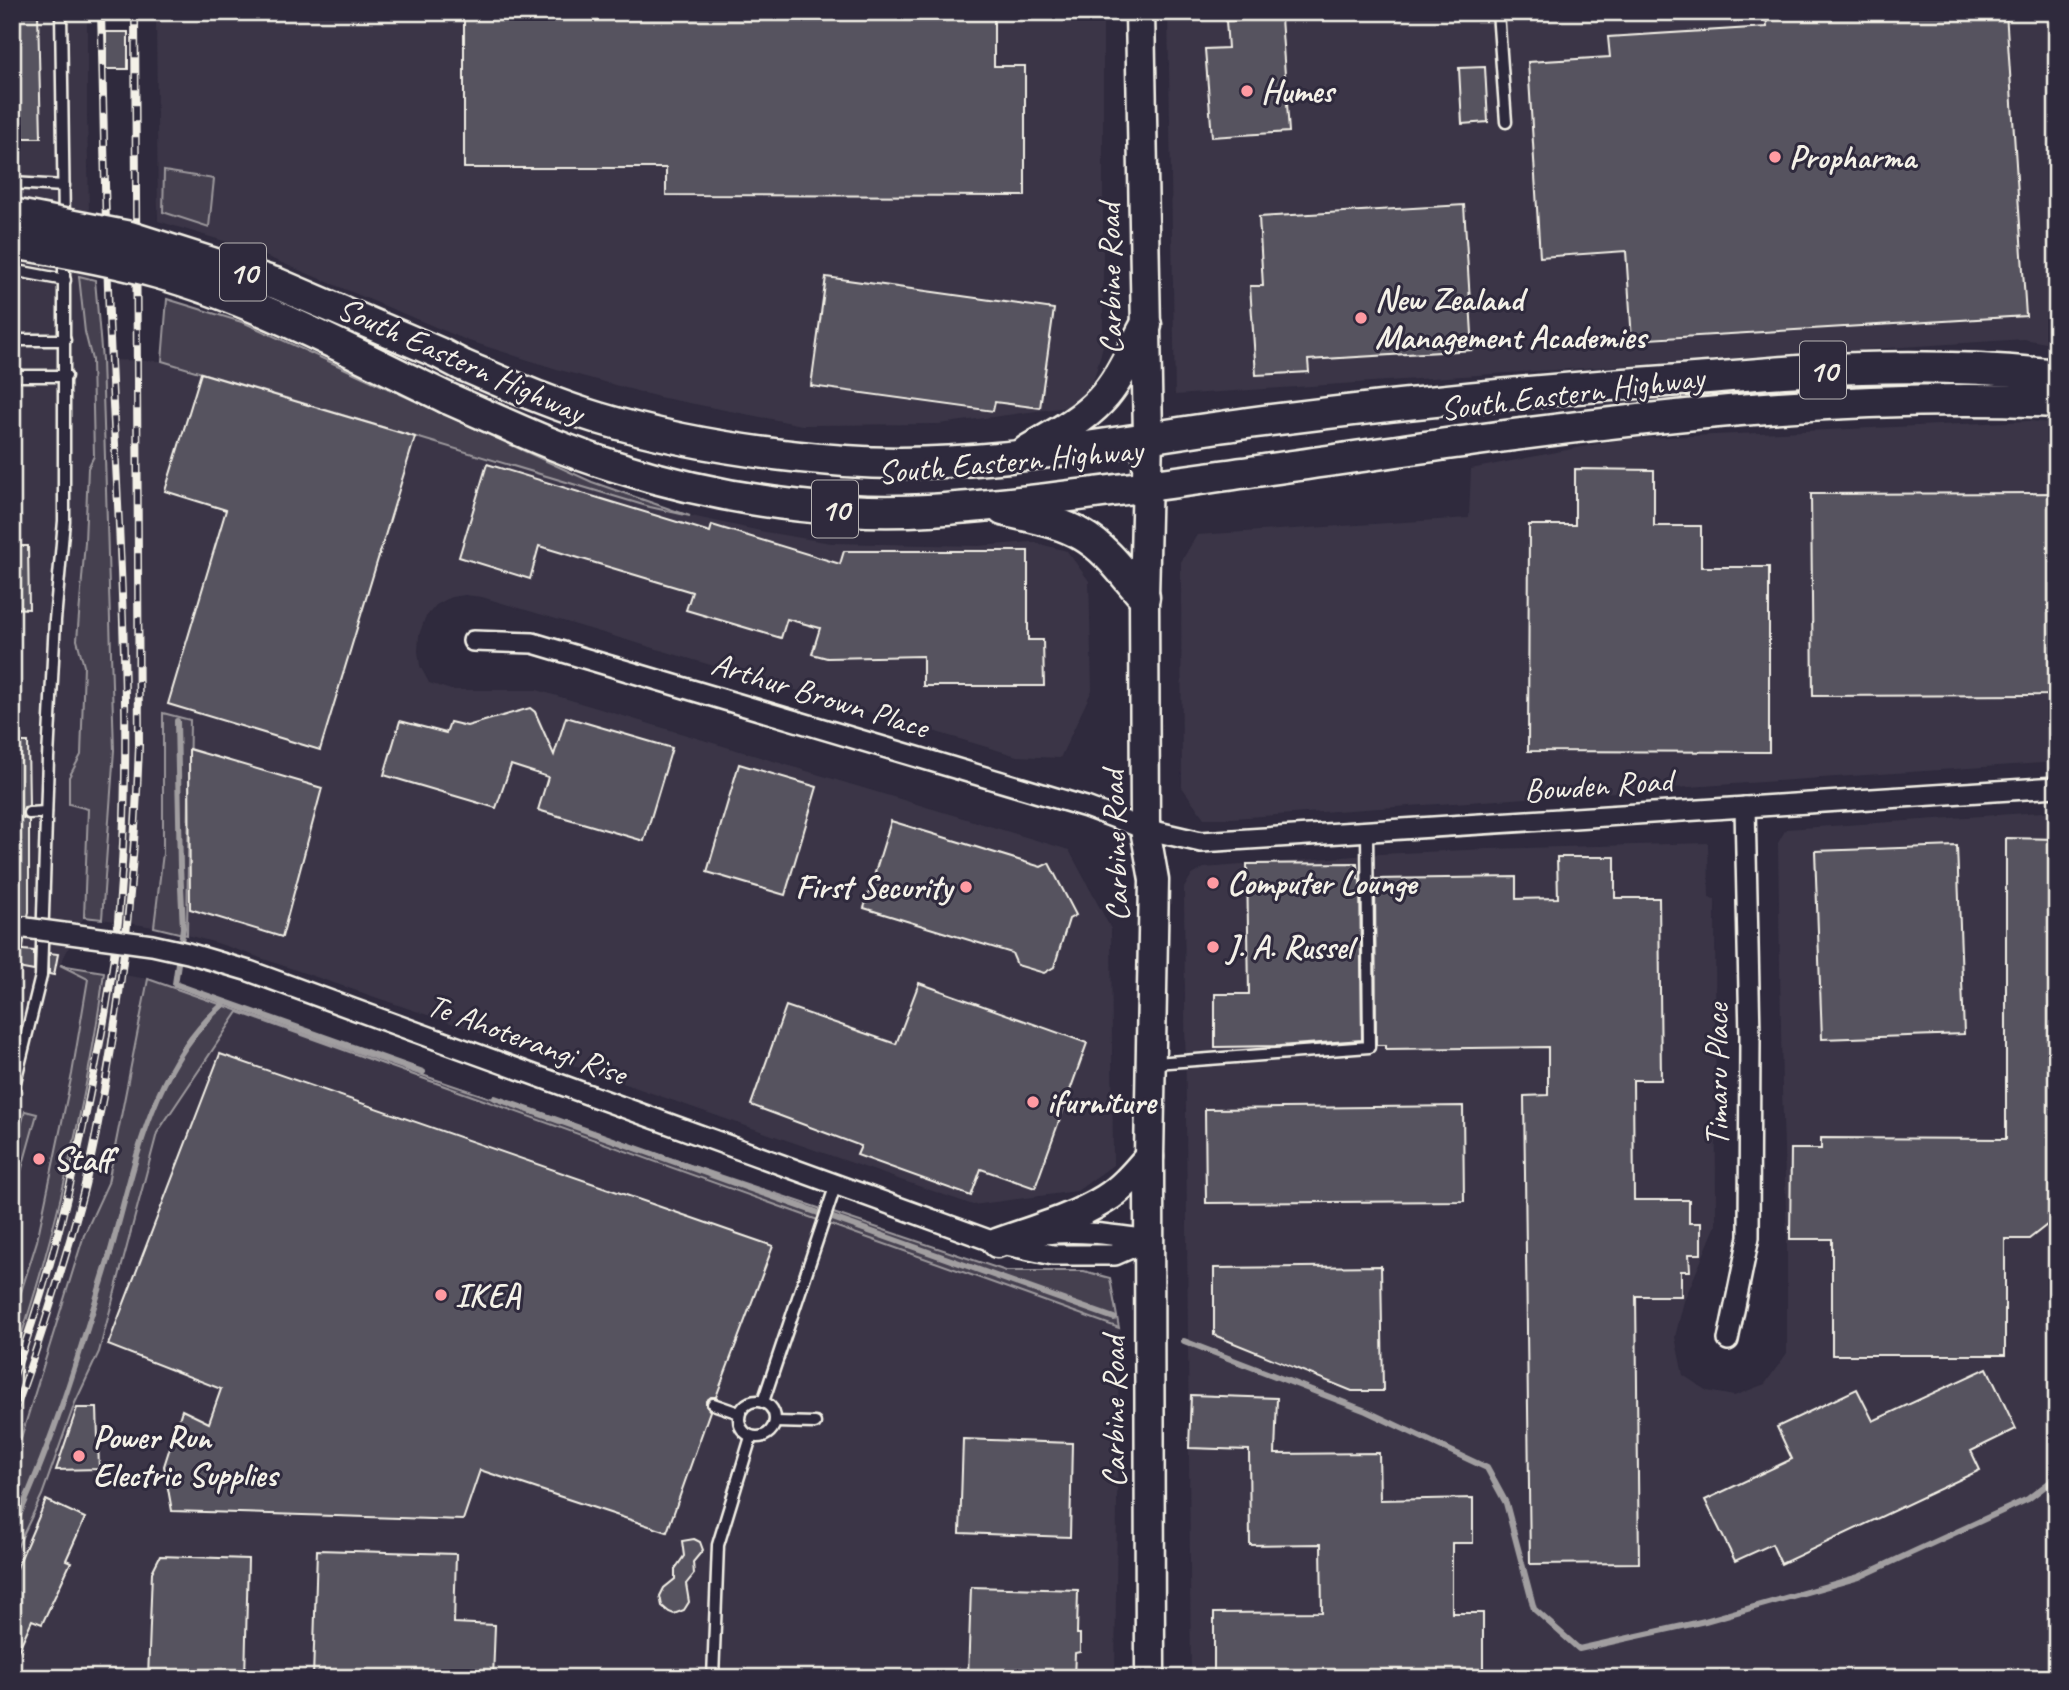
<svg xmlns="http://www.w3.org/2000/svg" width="2069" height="1690" font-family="Caveat,sans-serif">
  <rect width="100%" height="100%" fill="#2f2a3d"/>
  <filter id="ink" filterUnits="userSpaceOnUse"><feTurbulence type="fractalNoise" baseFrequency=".0143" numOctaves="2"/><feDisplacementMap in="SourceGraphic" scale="14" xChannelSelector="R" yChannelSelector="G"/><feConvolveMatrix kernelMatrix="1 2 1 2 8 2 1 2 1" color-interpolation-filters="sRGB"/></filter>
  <g filter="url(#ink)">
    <g fill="#3b3647">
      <polygon points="12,12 87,12 87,114 97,615 84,917 60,965 88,979 72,1074 37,1241 12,1321"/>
      <polygon points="156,12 1103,12 1103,346 1092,386 1075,406 939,424 802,425 659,397 560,370 469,341 275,260 237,245 158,221"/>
      <polygon points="1168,12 2057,12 2057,345 2024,339 1175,395"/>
      <polygon points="102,360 162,361 650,507 765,532 831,543 978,546 1032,542 1067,551 1089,581 1092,690 1060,758 1017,756 482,597 465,595 451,597 436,605 425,618 419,635 418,651 420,666 429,683 451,690 537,690 1069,850 1111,929 1113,1165 1077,1191 973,1205 445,1021 217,943 187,935 190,720 163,853 154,927 102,919 114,750"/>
      <polygon points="2030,421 2057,424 2057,762 1232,818 1204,818 1182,787 1181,562 1197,535 1469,518 1471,469 1623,439"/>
      <polygon points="2057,811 2057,1678 1191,1678 1184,888 1191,876 1204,868 1380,854 1488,849 1708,843 1709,898 1715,899 1716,1225 1684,1301 1675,1337 1683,1375 1707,1391 1734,1396 1765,1384 1787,1353 1787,1238 1782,1088 1778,843 1786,829"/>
      <polygon points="104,972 148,979 108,1183 84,1235 21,1438 12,1456 12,1361 47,1254 97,1030"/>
      <polygon points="238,1011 1119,1328 1115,1678 12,1678 12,1558 42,1495 75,1403 99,1352 157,1133"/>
    </g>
    <g fill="#454050" stroke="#9c989c" stroke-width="2">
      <polygon points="164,171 214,179 209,227 163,212"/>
      <polygon points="79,276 95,280 102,360 114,750 102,919 84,917 88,809 69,804 69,777 81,755 84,666 77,640 85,542 88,468 94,456 92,360 85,332"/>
      <polygon points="167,299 245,323 592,482 690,516 650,507 162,361"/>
      <polygon points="163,713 190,720 187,935 154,927 163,853"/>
      <path d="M 60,965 L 104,972 C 95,1046 80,1119 62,1192 C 48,1249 33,1306 12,1361 L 12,1321 L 37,1241 L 72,1074 L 88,979 Z"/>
      <polygon points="148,979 425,1076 1006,1271 1084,1271 1110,1278 1119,1328 238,1012 157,1133 99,1352 75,1403 42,1495 12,1558 12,1457 21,1438 84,1235 108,1183"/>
      <polygon points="25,1111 37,1114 12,1204 12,1159"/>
    </g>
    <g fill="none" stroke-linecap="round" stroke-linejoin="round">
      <g stroke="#a19ea0" stroke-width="6">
        <polyline points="177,721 180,867 183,928 175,984 423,1072"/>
        <polyline points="495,1098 1114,1318"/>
        <polyline points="1184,1341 1366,1411 1487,1468 1506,1503 1534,1609 1579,1649 1705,1621 1859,1577 2028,1499 2057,1477"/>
        <path d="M 12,1530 C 51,1448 77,1361 104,1274 C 133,1181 146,1068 226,1002"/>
      </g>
    </g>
    <g fill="#56525f" stroke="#f4f1e8" stroke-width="2">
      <polygon points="12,12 38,12 41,138 12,138"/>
      <polygon points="464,12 994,12 994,66 1025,66 1025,196 666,195 666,168 464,168"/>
      <polygon points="1766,12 1929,12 1930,15 2006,12 2026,316 1632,340 1626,251 1540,257 1528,62 1610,57 1608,37 1767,27"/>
      <polygon points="1281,18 1289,132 1212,137 1205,49 1228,48 1226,21"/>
      <rect x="106" y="32" width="22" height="37"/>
      <polygon points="1485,67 1488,122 1462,124 1459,68"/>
      <polygon points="1464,205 1473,350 1308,360 1309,372 1256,375 1250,286 1263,286 1259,217"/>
      <polygon points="826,277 1054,309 1040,408 995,402 993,411 811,386"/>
      <polygon points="201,373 415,437 320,750 168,704 226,510 165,491"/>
      <polygon points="487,464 710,532 712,525 840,564 844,551 1028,551 1028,640 1043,640 1044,686 923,686 923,656 827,658 812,654 820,628 787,619 781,638 686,610 692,592 539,546 530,579 459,557"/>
      <polygon points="1575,469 1654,470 1654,526 1701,526 1701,567 1769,567 1769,752 1528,751 1529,525 1575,525"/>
      <polygon points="2057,493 2057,695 1813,696 1811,494"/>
      <polygon points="12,546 28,546 29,609 12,608"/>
      <polygon points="530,708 535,712 554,755 566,717 672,748 644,841 538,810 548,777 511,765 496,808 384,775 400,721 446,733 450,722 467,726"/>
      <polygon points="12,742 28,742 29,806 24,807 22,813 23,818 29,820 29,912 28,916 22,916 17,920 14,927 18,937 24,940 23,950 34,951 34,971 12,967"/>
      <polygon points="189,749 322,788 282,937 190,909"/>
      <polygon points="739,764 817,787 785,895 707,872"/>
      <polygon points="891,821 1041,867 1049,863 1076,915 1069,919 1054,967 1044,973 1017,965 1012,953 864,908"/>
      <polygon points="2006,838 2057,839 2057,1217 2029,1239 2005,1239 2005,1355 1832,1355 1832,1239 1790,1239 1791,1149 1821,1149 1821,1138 2006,1139"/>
      <polygon points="1957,846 1964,1034 1822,1039 1815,851"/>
      <polygon points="1557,857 1615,857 1615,898 1659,898 1661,1080 1633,1080 1634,1200 1689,1200 1689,1223 1701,1223 1701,1254 1689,1254 1690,1271 1681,1271 1681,1296 1636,1296 1639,1563 1530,1564 1524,1096 1548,1095 1548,1047 1386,1049 1386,1045 1376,1045 1375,879 1516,877 1516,899 1558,898"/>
      <polygon points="1357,863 1358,879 1360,879 1362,1040 1279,1046 1215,1047 1215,994 1249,994 1247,864"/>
      <polygon points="49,953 58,954 54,975 49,974"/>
      <polygon points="919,983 1087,1043 1035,1188 981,1169 971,1196 857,1155 861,1146 751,1105 786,1006 896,1044"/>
      <polygon points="220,1054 773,1246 716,1397 711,1397 706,1401 706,1406 710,1411 667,1532 480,1470 463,1520 172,1511 164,1466 182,1410 209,1423 221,1389 108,1345"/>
      <polygon points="1463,1106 1464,1201 1206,1203 1205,1109"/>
      <polygon points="1381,1266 1383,1391 1352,1391 1214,1335 1214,1268"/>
      <polygon points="1987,1368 2016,1429 1971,1451 1980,1470 1781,1564 1772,1544 1735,1561 1705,1500 1792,1459 1777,1427 1857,1389 1873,1421"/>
      <polygon points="1191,1395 1277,1398 1275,1454 1379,1453 1380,1500 1473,1498 1473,1543 1452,1543 1452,1613 1483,1613 1483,1678 1214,1678 1214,1613 1322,1612 1321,1544 1250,1545 1249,1450 1189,1448"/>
      <polygon points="77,1408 97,1408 99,1469 56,1470"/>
      <polygon points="963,1439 1072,1443 1070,1537 960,1533"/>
      <polygon points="46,1500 85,1518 66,1560 71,1562 42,1624 32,1620 12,1664 12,1579"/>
      <polygon points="694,1539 700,1542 703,1550 693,1562 694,1574 686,1584 689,1602 684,1610 674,1614 669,1612 662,1606 660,1596 664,1588 675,1579 675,1569 684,1556 682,1541"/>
      <polygon points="317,1550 456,1554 454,1623 495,1625 493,1678 313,1678"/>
      <polygon points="160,1556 248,1559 245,1678 148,1678 152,1572"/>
      <polygon points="971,1587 1078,1590 1077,1634 1080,1634 1080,1652 1075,1653 1074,1678 968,1678"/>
    </g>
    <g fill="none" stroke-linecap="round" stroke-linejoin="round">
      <defs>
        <g id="service">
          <polyline points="61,12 64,222"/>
          <polyline points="1498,12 1506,122"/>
          <polyline points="12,183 64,186"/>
          <polyline points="12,270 65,280"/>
          <polyline points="12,340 65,340"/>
          <polyline points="21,376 66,376"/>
          <polyline points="29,813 46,812"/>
          <polyline points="1155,1063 1369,1047 1367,832"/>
          <polyline points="12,1094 41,976 48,758 55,620 64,521 64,254"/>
          <circle cx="757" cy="1419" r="18"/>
          <polyline points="763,1402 836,1184"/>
          <polyline points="713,1404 739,1413"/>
          <polyline points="775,1422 815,1423"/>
          <polyline points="713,1678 718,1545 751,1437"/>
        </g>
        <g id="minor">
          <polyline points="473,641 533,643 1086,807 1145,829 1201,842 2057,787"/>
          <polyline points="438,1040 997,1243 1053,1255 1115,1255 1149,1240"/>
          <path d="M 1040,1235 C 1075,1229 1114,1235 1149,1240"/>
          <polyline points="1728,1340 1749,1237 1750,1036 1745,807"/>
        </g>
        <g id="secondary">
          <polyline points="1140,12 1148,436 1144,597 1145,829 1154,880 1149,1157 1150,1678"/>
          <path d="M 997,1243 C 1033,1230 1073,1219 1105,1199 C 1122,1189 1136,1172 1149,1157"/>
        </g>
        <g id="primary">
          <path d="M 462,365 C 507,384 551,404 598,418 C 678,442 763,455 845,461 C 981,471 1114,441 1248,423 C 1401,403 1554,388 1708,378 C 1760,374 1811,369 1862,368 C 1927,366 1992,368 2057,375"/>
          <path d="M 447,398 C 502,422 557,449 614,466 C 689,490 769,505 848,510 C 905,514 963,508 1020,502 C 1102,493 1183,481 1264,470 C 1527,433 1791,390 2057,402"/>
          <path d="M 1027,451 C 1052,436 1080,422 1100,401 C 1120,380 1132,350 1146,325"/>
          <path d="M 1003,510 C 1029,517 1059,521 1082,535 C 1107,549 1125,576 1144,597"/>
        </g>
      </defs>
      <use href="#service" stroke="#f4f1e8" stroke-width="15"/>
      <use href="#minor" stroke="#f4f1e8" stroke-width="24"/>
      <use href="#secondary" stroke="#f4f1e8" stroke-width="33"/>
      <use href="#primary" stroke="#f4f1e8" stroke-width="35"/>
      <use href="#service" stroke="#2f2a3d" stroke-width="10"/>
      <use href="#minor" stroke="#2f2a3d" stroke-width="19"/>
      <use href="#secondary" stroke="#2f2a3d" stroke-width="28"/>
      <use href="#primary" stroke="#2f2a3d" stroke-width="30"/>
      <defs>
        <g id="rail">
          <path d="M 12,1380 C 45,1293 67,1203 86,1113 C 99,1049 112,985 118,921 C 135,727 118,532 110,338 C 105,230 104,121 101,12"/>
          <path d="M 12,1418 C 34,1359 53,1298 71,1237 C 76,1217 83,1196 87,1176 C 119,1033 134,890 139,745 L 135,12"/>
        </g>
      </defs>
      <use href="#rail" stroke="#f4f1e8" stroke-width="8"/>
      <use href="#rail" stroke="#2f2a3d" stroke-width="5" stroke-dasharray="16" stroke-linecap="butt"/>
      <defs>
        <polyline id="minor-bridge" points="26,928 152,945 188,953 249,971 438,1040"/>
        <g id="primary-bridge">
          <polyline points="12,214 130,237 278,284 439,353 462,365"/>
          <path d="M 12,243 C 61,251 111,260 158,273 C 260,302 353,353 447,398"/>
        </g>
      </defs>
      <use href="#minor-bridge" stroke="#f4f1e8" stroke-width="24" stroke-linecap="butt"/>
      <use href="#primary-bridge" stroke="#f4f1e8" stroke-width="35" stroke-linecap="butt"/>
      <use href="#minor-bridge" stroke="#2f2a3d" stroke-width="19"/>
      <use href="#primary-bridge" stroke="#2f2a3d" stroke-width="30"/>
    </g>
  </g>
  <g fill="#ff9aa2" stroke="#2f2a3d" stroke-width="2.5">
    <circle cx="1247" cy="91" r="7"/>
    <circle cx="1775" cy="157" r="7"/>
    <circle cx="1361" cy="318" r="7"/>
    <circle cx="1213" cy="883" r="7"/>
    <circle cx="966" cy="887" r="7"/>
    <circle cx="1213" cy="947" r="7"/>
    <circle cx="1033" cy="1102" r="7"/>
    <circle cx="39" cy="1159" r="7"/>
    <circle cx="441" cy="1295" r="7"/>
    <circle cx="79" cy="1456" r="7"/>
  </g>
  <g text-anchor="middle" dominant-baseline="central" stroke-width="6" stroke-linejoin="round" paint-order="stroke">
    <g fill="#2f2a3d" stroke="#b9b5b5" stroke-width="2">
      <rect x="220" y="243.5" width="46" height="57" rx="5"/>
      <rect x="1800" y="341.5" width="46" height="57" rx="5"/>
      <rect x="812" y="480.5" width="46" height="57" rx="5"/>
    </g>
    <g font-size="32" font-weight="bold" fill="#f4f1e8">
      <text x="243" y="272">10</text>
      <text x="1823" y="370">10</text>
      <text x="835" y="509">10</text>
    </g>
    <g font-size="33" font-weight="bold" fill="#f4f1e8" stroke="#2f2a3d" text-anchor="start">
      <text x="1261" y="91">Humes</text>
      <text x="1789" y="157">Propharma</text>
      <text x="1375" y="299">New Zealand<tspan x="1375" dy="38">Management Academies</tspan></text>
      <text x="1227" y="883">Computer Lounge</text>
      <text x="952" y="887" text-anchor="end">First Security</text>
      <text x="1227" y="947">J. A. Russel</text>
      <text x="1047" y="1102">ifurniture</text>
      <text x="53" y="1159">Staff</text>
      <text x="455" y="1295">IKEA</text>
      <text x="93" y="1437">Power Run<tspan x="93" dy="38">Electric Supplies</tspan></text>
    </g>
    <g font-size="33" fill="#f4f1e8" stroke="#2f2a3d">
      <text transform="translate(1110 279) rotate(-91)">Carbine Road</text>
      <text transform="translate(461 360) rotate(24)">South Eastern Highway</text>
      <text transform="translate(1572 393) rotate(-7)">South Eastern Highway</text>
      <text transform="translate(1010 461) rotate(-5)">South Eastern Highway</text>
      <text transform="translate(820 695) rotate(17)">Arthur Brown Place</text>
      <text transform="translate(1598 785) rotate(-4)">Bowden Road</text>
      <text transform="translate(1115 846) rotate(-92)">Carbine Road</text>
      <text transform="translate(527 1039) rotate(20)">Te Ahoterangi Rise</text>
      <text transform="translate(1717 1075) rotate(-90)">Timaru Place</text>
      <text transform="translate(1114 1412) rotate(-90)">Carbine Road</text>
    </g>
  </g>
  <rect width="2069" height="1690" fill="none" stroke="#2f2a3d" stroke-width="42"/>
  <rect x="21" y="21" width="2027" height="1648" fill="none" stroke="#f4f1e8" stroke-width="2.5" filter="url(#ink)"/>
</svg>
